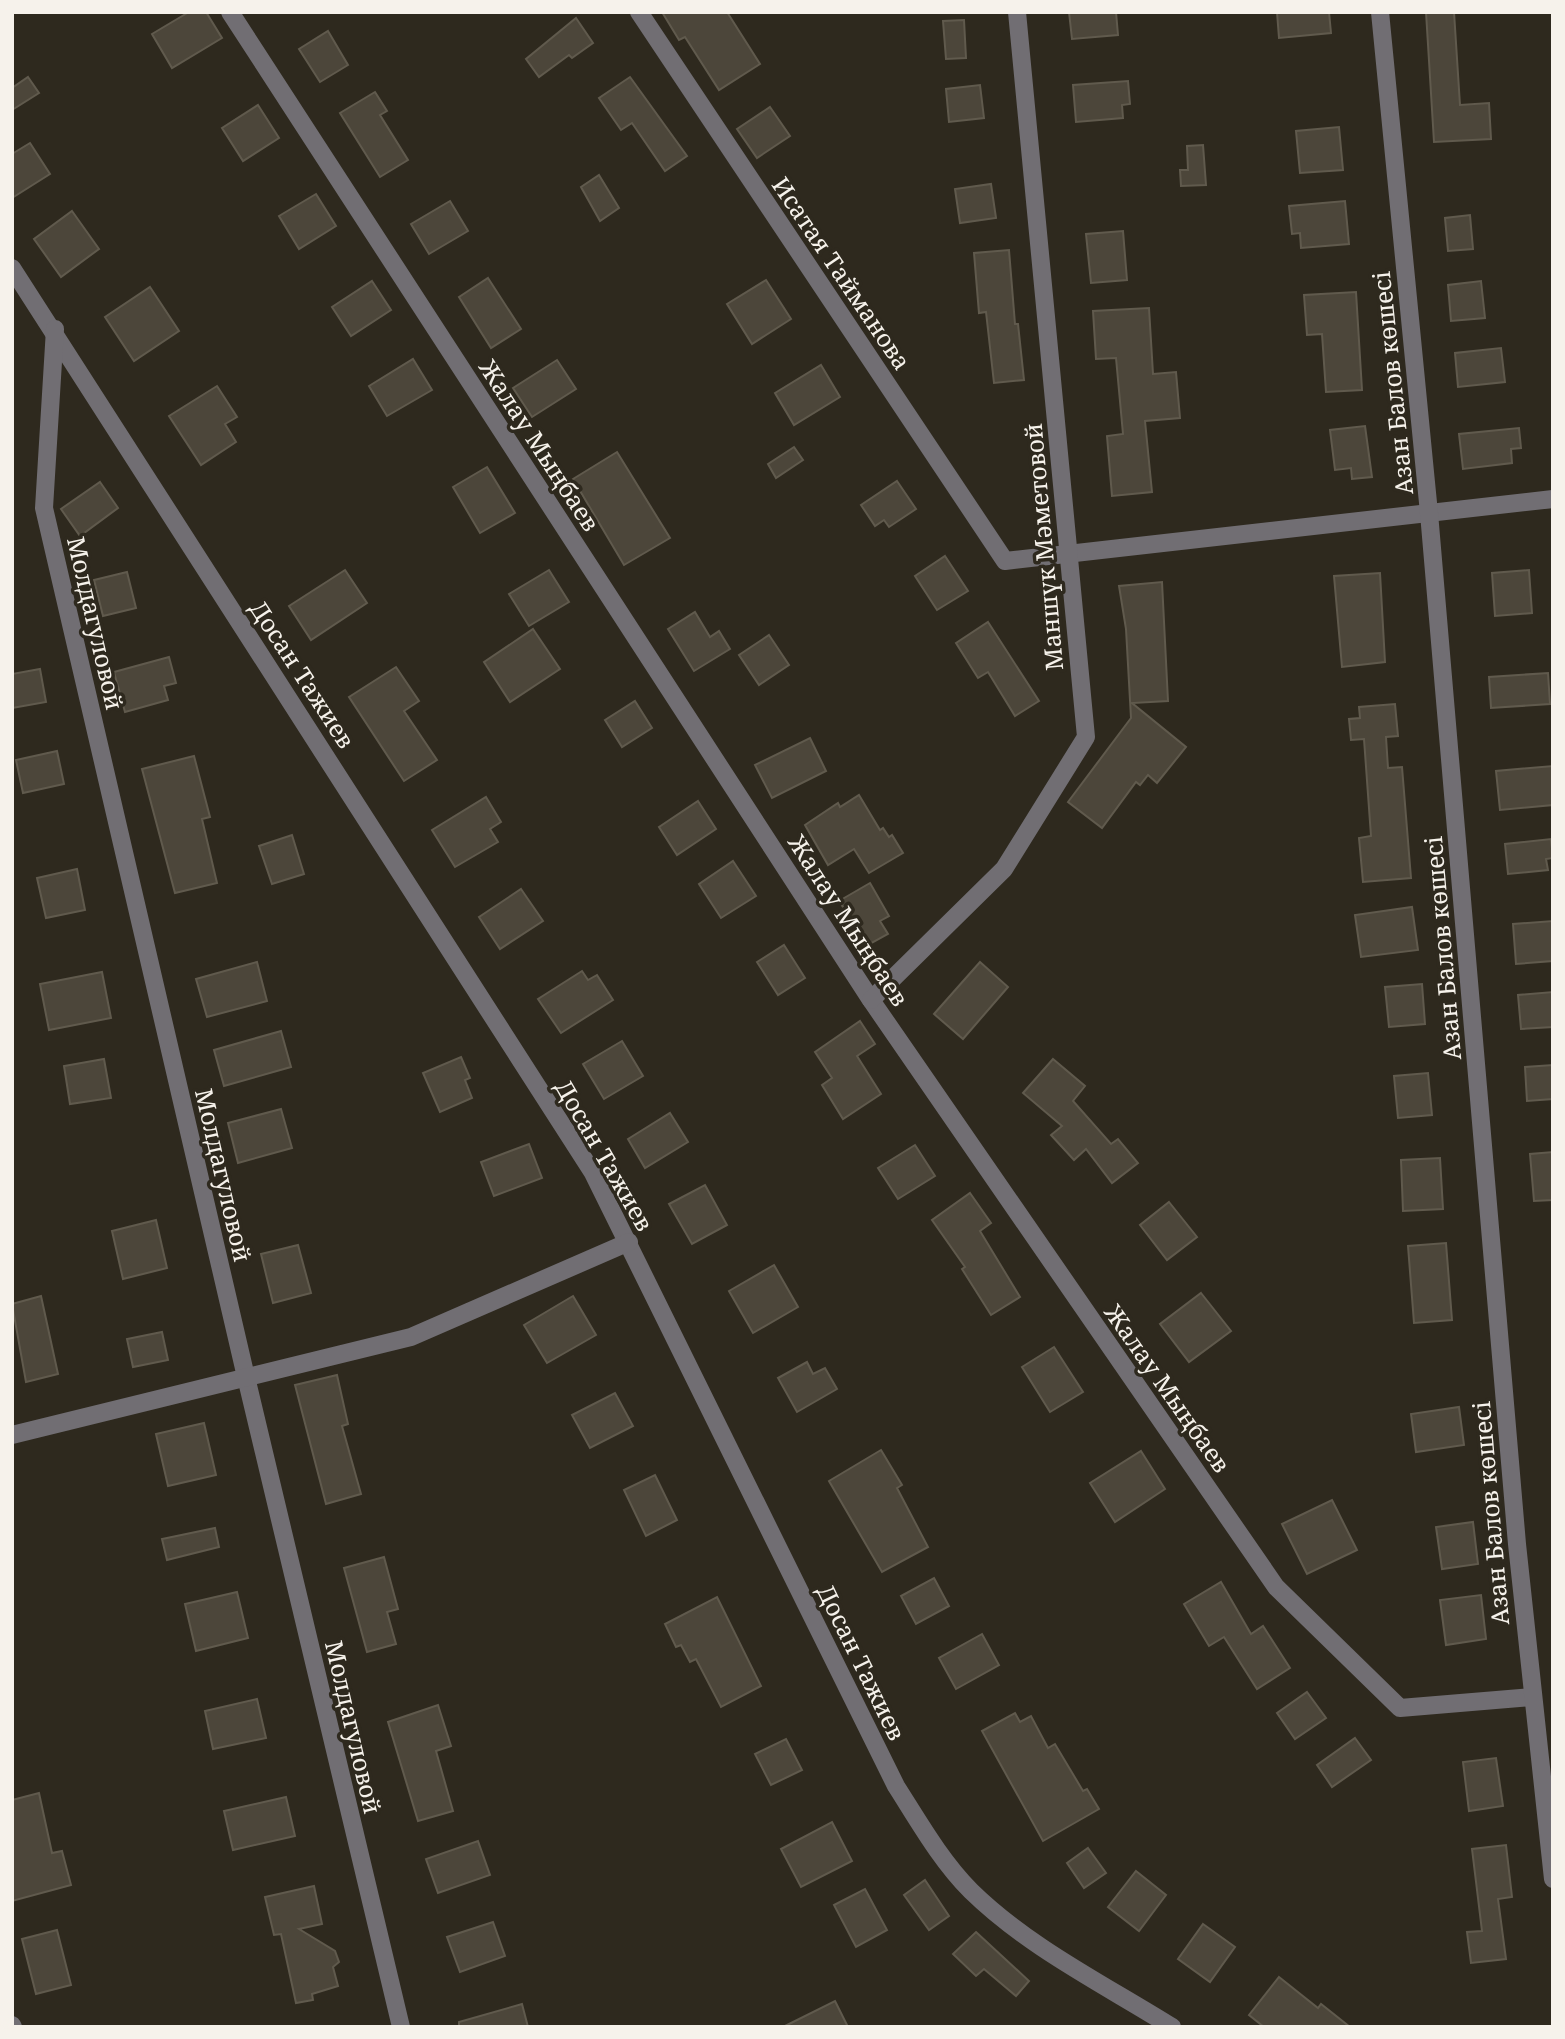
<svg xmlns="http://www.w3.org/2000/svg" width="1565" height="2039" font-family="'Noto Serif',serif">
  <rect width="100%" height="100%" fill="#2e291e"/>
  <g fill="#4c463a" stroke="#605a4d" stroke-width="2">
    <polygon points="189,12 206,12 222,38 172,68 152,34"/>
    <polygon points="662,12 727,12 760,64 719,90 685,37 679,40"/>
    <polygon points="1069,12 1116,12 1118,35 1072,39"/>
    <polygon points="1277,12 1329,12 1331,33 1279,38"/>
    <polygon points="1426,12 1454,12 1460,105 1489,103 1491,139 1434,142"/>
    <polygon points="576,18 593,43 572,58 569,55 539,77 526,59"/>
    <polygon points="964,20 966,58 946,59 943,21"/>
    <polygon points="328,31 348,65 320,82 299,49"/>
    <polygon points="28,77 39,93 12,110 12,88"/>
    <polygon points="630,77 687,156 665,171 632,123 621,130 599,98"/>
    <polygon points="1128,81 1130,104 1122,105 1123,118 1076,122 1073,85"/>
    <polygon points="980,85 984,118 949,122 946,89"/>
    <polygon points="375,92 387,111 380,115 408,160 380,177 340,113"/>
    <polygon points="258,105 279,138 243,161 222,128"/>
    <polygon points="770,107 790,136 757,158 737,129"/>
    <polygon points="1339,127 1343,170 1300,173 1296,131"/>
    <polygon points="30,143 50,174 12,198 12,154"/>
    <polygon points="1203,145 1206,185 1181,186 1180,170 1188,170 1187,146"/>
    <polygon points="599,175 619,208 600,221 581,187"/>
    <polygon points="991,184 996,218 960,223 955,189"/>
    <polygon points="316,194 336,226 299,249 279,216"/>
    <polygon points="450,201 468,231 429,254 411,224"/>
    <polygon points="1345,201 1349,244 1301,248 1300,233 1292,234 1289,206"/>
    <polygon points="72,211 99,249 61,277 34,239"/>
    <polygon points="1470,215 1473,249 1448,251 1445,218"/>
    <polygon points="1123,231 1127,280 1091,283 1086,234"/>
    <polygon points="1009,250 1015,324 1018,324 1024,380 994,383 986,312 979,313 974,253"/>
    <polygon points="488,278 521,329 491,348 459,297"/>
    <polygon points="766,280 791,319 752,344 727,304"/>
    <polygon points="372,281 391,310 351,336 332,307"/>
    <polygon points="1481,281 1485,318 1451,321 1448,285"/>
    <polygon points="150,287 179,331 134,361 105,317"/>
    <polygon points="1356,292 1362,390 1326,392 1322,334 1307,335 1304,295"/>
    <polygon points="1149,308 1153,374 1176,372 1180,418 1145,421 1152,492 1112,496 1107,436 1123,434 1116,358 1096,359 1093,311"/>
    <polygon points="1501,348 1505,382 1458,387 1455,353"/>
    <polygon points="413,359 432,390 387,416 369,386"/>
    <polygon points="557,360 576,389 532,417 513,388"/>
    <polygon points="821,365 840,397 794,425 775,393"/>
    <polygon points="217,386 237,417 225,424 236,442 201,465 169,416"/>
    <polygon points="1365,426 1372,477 1352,479 1351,468 1335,470 1330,430"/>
    <polygon points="1519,428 1521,448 1511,449 1512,463 1463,469 1459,434"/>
    <polygon points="794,447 803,460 776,478 768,464"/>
    <polygon points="617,452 670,538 624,565 573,479"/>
    <polygon points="487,467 515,513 480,533 453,487"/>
    <polygon points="897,481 916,509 889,527 884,520 875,526 861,505"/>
    <polygon points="100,482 118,508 80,536 61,509"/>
    <polygon points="945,556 968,591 937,610 915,576"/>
    <polygon points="345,570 367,603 311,640 289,606"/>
    <polygon points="549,570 569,602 529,626 509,594"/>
    <polygon points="1529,570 1532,613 1495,616 1492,573"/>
    <polygon points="127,572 136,608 103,616 94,580"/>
    <polygon points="1380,573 1385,662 1342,667 1334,576"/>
    <polygon points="1162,582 1168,701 1132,703 1186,747 1157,783 1148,775 1140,785 1136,782 1102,828 1068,802 1131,718 1126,629 1119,586"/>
    <polygon points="695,612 710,637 719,631 730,649 694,671 668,629"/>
    <polygon points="988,622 1039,701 1015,716 988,672 978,678 956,643"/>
    <polygon points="533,629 560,669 510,702 484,662"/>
    <polygon points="769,635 789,665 759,685 739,655"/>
    <polygon points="169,657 176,683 164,686 168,700 125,712 114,672"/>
    <polygon points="396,667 419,701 404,711 437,760 404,781 349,697"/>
    <polygon points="40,669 46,702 12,708 12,674"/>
    <polygon points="1548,673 1550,704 1491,708 1489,677"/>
    <polygon points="635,701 652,728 622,747 605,720"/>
    <polygon points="1395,704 1398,736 1386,737 1388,768 1402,767 1411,878 1363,882 1359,838 1371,836 1364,739 1351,740 1349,719 1360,718 1359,707"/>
    <polygon points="810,738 826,771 772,798 755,765"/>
    <polygon points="57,751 64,784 23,793 16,760"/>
    <polygon points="194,756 210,817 202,819 217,883 175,893 142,769"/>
    <polygon points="1553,766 1553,805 1500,810 1496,771"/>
    <polygon points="859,795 880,830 883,828 889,837 892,835 903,853 869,873 854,849 828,865 805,825 838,803 840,807"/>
    <polygon points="486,797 501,822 490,829 498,842 455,867 432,830"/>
    <polygon points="698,801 716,829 677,855 659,827"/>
    <polygon points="292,835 304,874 272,884 259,846"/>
    <polygon points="1551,839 1553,858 1546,859 1548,870 1508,874 1505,844"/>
    <polygon points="733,861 756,896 721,918 699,884"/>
    <polygon points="77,869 85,910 46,918 37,878"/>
    <polygon points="870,883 889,916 880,921 888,934 868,945 839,901"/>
    <polygon points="521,889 543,921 500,949 479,917"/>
    <polygon points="1412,907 1418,950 1361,957 1355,915"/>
    <polygon points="1553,921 1553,961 1516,964 1513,924"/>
    <polygon points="784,945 805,978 778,995 757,962"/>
    <polygon points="257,962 267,1001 207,1017 196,979"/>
    <polygon points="980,962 1008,987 963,1039 934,1014"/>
    <polygon points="582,971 588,980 597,975 613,1000 561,1033 538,999"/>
    <polygon points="102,972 111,1018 49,1030 40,984"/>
    <polygon points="1422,984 1425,1024 1389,1027 1385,987"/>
    <polygon points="1553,992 1553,1027 1521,1029 1518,995"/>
    <polygon points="860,1021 875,1044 857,1056 881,1094 843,1119 822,1085 832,1078 815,1052"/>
    <polygon points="281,1031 291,1067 224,1086 214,1050"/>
    <polygon points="622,1041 643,1076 604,1099 583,1064"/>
    <polygon points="461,1057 470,1078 465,1080 472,1098 440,1112 423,1073"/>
    <polygon points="104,1059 111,1098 70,1104 64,1066"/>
    <polygon points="1053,1059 1085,1086 1073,1101 1111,1144 1118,1139 1138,1163 1112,1183 1086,1149 1074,1160 1051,1135 1062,1126 1023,1093"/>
    <polygon points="1553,1065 1553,1099 1527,1101 1525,1067"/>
    <polygon points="1428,1073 1432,1115 1398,1118 1394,1076"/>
    <polygon points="281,1109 292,1148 238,1163 228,1123"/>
    <polygon points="670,1113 688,1142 645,1168 628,1139"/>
    <polygon points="529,1144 542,1178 494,1196 481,1162"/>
    <polygon points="915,1145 935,1176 898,1199 878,1168"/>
    <polygon points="1553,1152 1553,1200 1534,1201 1530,1154"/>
    <polygon points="1440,1158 1443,1209 1403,1211 1401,1160"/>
    <polygon points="705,1185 727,1225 692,1244 669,1204"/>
    <polygon points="970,1193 991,1223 980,1231 1020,1297 991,1315 962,1269 965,1267 932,1220"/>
    <polygon points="1169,1202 1197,1237 1167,1260 1140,1225"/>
    <polygon points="156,1220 167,1268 123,1279 112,1231"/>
    <polygon points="1446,1243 1452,1320 1414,1323 1408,1246"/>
    <polygon points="298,1245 311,1293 273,1303 261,1254"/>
    <polygon points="774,1265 798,1307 753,1333 729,1291"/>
    <polygon points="1201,1293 1231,1331 1189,1362 1160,1324"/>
    <polygon points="41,1296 58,1374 26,1382 12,1304"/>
    <polygon points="573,1296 596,1335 547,1363 524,1325"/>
    <polygon points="162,1332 168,1360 133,1367 127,1339"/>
    <polygon points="1054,1347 1083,1392 1050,1412 1022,1367"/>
    <polygon points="807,1362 813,1374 825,1368 837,1389 797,1412 778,1378"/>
    <polygon points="337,1375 348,1424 342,1426 361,1494 326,1504 295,1385"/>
    <polygon points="615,1393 633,1426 590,1448 572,1415"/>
    <polygon points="1459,1407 1464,1445 1416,1452 1411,1414"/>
    <polygon points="204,1423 216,1475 168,1486 156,1434"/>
    <polygon points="881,1450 902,1485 897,1488 928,1547 882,1572 829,1481"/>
    <polygon points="1141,1451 1165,1489 1115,1522 1090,1483"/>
    <polygon points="655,1475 677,1520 646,1536 624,1490"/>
    <polygon points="1332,1500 1357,1550 1307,1574 1282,1524"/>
    <polygon points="1473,1522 1478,1564 1442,1569 1436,1527"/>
    <polygon points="215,1528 219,1547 167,1560 162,1539"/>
    <polygon points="384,1557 398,1609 387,1612 396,1644 367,1652 344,1568"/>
    <polygon points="934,1578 949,1606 916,1624 901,1596"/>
    <polygon points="1221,1582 1251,1634 1263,1626 1290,1668 1257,1689 1224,1637 1209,1646 1184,1604"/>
    <polygon points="237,1592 248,1638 196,1651 185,1604"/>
    <polygon points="1481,1595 1486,1639 1446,1645 1440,1600"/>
    <polygon points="717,1597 761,1686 721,1707 696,1659 690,1662 681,1645 676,1647 665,1624"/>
    <polygon points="982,1634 999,1665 956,1689 939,1658"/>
    <polygon points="1307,1692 1326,1718 1295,1739 1277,1713"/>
    <polygon points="257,1699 266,1738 213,1749 205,1711"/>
    <polygon points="438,1705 451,1746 436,1751 453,1811 418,1821 388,1722"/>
    <polygon points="1015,1713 1020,1722 1031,1716 1048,1748 1055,1744 1083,1791 1087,1789 1099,1809 1043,1841 982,1731"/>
    <polygon points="1355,1738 1371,1760 1332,1787 1317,1765"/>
    <polygon points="786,1739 802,1770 771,1785 755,1754"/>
    <polygon points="1496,1758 1503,1806 1469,1811 1463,1762"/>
    <polygon points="39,1793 52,1853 62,1851 71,1885 12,1901 12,1800"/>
    <polygon points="286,1797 295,1836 233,1850 224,1811"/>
    <polygon points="832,1822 852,1861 801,1887 781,1849"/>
    <polygon points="478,1841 490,1875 438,1893 426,1859"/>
    <polygon points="1506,1845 1512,1897 1498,1899 1506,1959 1471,1963 1467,1932 1482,1931 1472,1849"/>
    <polygon points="1088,1848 1106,1873 1084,1888 1067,1863"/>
    <polygon points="1136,1871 1166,1895 1139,1931 1108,1907"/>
    <polygon points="925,1880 949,1916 929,1930 904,1895"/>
    <polygon points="314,1886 322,1924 299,1929 335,1951 339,1962 333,1967 338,1986 312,1994 313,2000 296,2003 281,1934 274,1935 265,1897"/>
    <polygon points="865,1889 887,1930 856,1947 834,1905"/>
    <polygon points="493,1922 505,1956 460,1972 447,1937"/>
    <polygon points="1203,1924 1235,1947 1210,1982 1178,1959"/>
    <polygon points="57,1930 71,1985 36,1994 22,1939"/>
    <polygon points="976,1932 1029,1981 1016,1996 984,1969 976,1976 953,1954"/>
    <polygon points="1279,1977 1318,2008 1321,2004 1350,2027 1264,2027 1249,2015"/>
    <polygon points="835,2001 848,2027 783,2027"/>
    <polygon points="522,2004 528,2027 459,2027 459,2022"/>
  </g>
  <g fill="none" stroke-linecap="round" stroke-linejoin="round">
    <g stroke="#716e73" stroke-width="18">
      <polyline points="230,12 871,1000 1276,1587 1400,1708 1533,1697"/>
      <polyline points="639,12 1005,561 1553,499"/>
      <polyline points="1380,12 1429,513 1517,1544 1553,1879"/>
      <path d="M 12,268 L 593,1173 L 896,1786 C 919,1822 941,1861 971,1891 C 1028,1947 1105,1985 1172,2027"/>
      <polyline points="55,329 44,508 246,1377 401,2027"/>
      <polyline points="871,1000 1004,869 1086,737 1017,12"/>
      <polyline points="12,1435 411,1337 629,1242"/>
      <polyline points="12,2025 13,2027"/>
    </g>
  </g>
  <g text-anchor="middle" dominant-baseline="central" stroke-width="7" stroke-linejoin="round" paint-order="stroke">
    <g font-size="24" fill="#f6f2eb" stroke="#2e291e">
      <text transform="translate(842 273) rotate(56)">Исатая Тайманова</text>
      <text transform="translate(1392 383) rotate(-96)">Азан Балов көшесі</text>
      <text transform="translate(540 445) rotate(57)">Жалау Мыңбаев</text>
      <text transform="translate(1043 547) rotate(-95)">Маншүк Мәметовой</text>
      <text transform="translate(96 623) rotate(77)">Молдагуловой</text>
      <text transform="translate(303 674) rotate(57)">Досан Тажиев</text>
      <text transform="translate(849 920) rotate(57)">Жалау Мыңбаев</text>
      <text transform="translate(1442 948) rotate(-95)">Азан Балов көшесі</text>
      <text transform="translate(605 1155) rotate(60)">Досан Тажиев</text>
      <text transform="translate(224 1175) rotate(77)">Молдагуловой</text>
      <text transform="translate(1168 1388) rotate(55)">Жалау Мыңбаев</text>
      <text transform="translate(1490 1513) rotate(-95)">Азан Балов көшесі</text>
      <text transform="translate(862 1662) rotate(64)">Досан Тажиев</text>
      <text transform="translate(354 1727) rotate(77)">Молдагуловой</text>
    </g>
  </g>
  <rect width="1565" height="2039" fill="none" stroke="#f6f2eb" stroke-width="28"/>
</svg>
